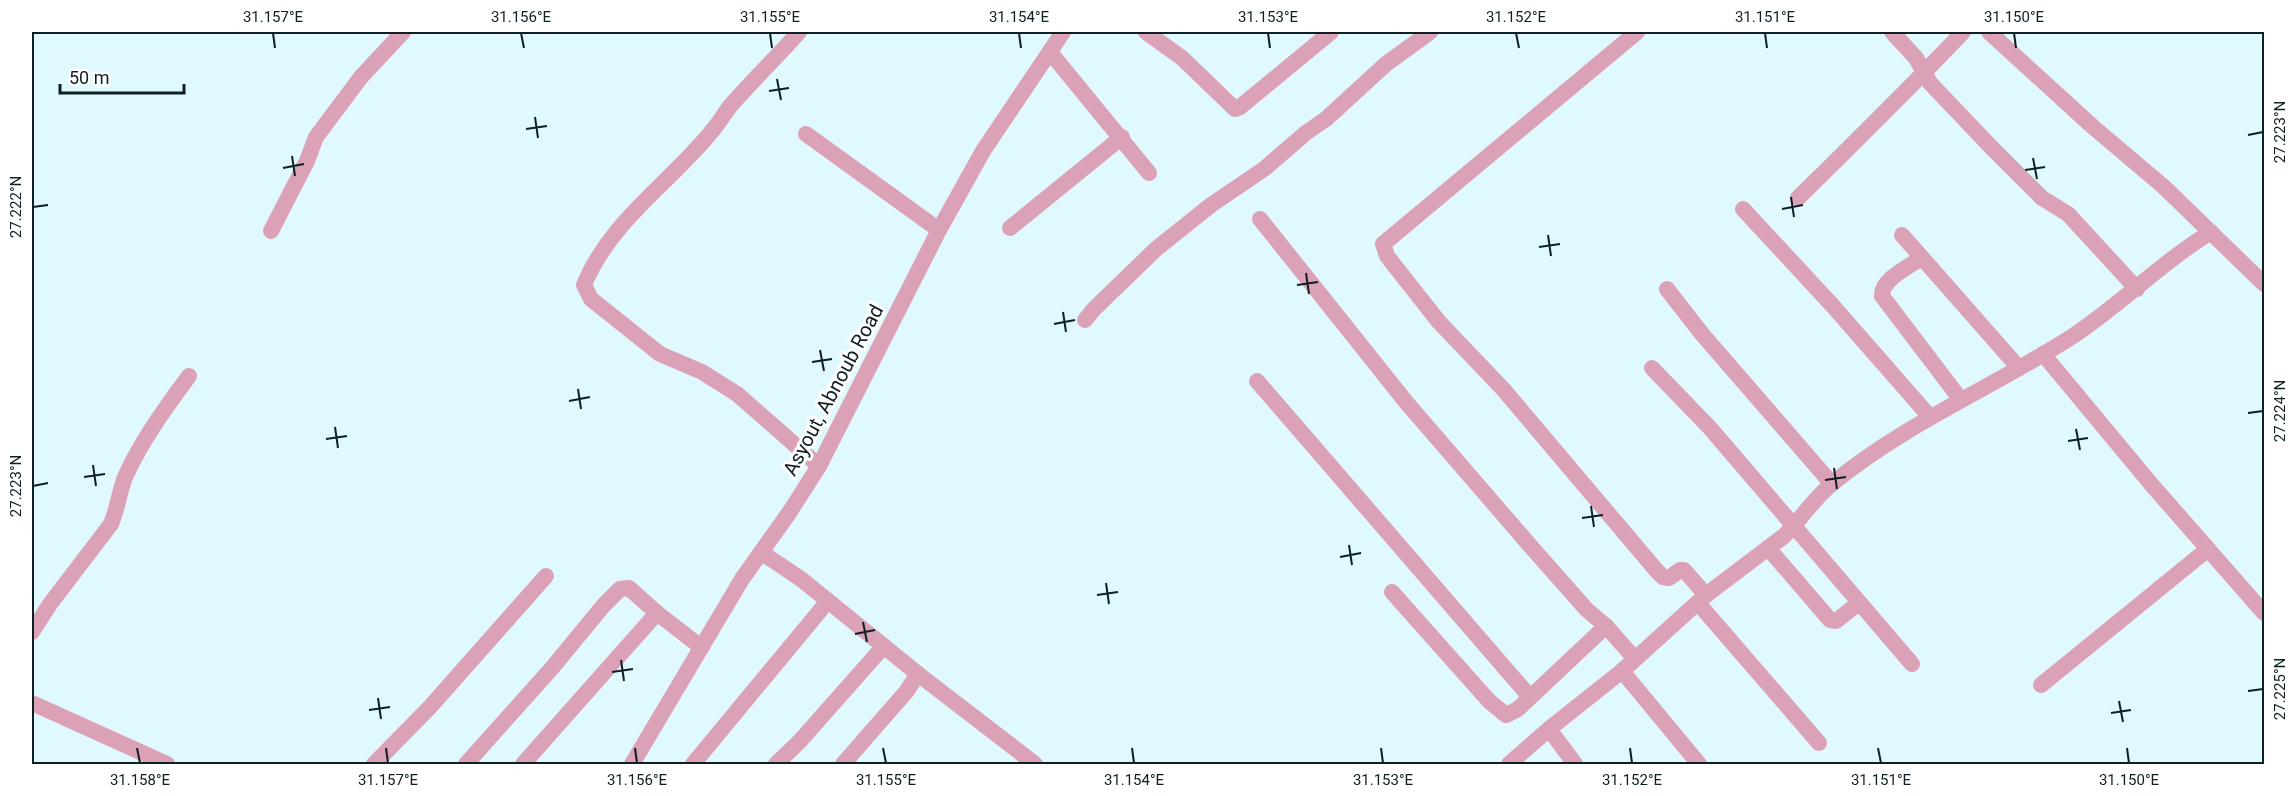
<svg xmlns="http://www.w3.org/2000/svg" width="2296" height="796" font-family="Roboto,sans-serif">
  <rect width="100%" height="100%" fill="#e0f9fe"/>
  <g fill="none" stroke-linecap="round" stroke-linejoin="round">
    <g stroke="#dba1b6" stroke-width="16">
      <path d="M 799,32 C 777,57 753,80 731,105 C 724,114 719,123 712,131 C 670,183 610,221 584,285 L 591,299 L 660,354 L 702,372 L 737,394 L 819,466"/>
      <polyline points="1146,32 1182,58 1235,109 1240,107 1331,32"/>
      <polyline points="1637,32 1383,244 1387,256 1439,322 1503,389 1656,570 1663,577 1669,578 1680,570 1684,570 1706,595"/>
      <polyline points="1892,32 1916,58 1930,83 1992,148 2042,198 2068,214 2137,289"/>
      <polyline points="1989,32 2092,126 2164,187 2264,284"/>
      <polyline points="1050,52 1149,173"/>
      <polyline points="806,134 939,230"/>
      <path d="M 1798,198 C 1854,143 1910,88 1963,32"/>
      <polyline points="1743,209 1832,305 1930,417"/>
      <polyline points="1260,219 1406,402 1533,549 1587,610 1606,626 1635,659"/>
      <polyline points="1010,228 1122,137"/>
      <polyline points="271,231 307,161 316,137 361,77 403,32"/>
      <polyline points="1902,235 2019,368"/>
      <path d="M 1921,258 C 1909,267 1881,279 1882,296 L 1961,400"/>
      <polyline points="1667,289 1702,334 1832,484"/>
      <polyline points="1085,320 1094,309 1156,249 1211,205 1264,169 1307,132 1326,119 1386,64 1430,32"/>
      <polyline points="2043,354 2151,484 2264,613"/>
      <polyline points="1652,368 1710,428 1912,664"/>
      <polyline points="1257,381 1530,697"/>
      <polyline points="1768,548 1830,620 1836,621 1859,603"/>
      <polyline points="762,553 801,579 918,674 1035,764"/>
      <polyline points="1392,592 1489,701 1506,715 1518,709 1606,626"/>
      <polyline points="1698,603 1819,743"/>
      <path d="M 32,632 L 50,604 L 111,524 C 118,508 119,491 126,475 C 142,440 166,407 189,376"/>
      <polyline points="1622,671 1699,764"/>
      <polyline points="2041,685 2208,549"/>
      <polyline points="32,703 167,764"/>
      <polyline points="1549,729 1575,764"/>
      <polyline points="374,764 430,707 546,576"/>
      <polyline points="466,764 552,668 603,606 620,589 629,588 657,613 701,647"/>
      <polyline points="523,764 657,613"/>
      <polyline points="632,764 742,579 789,513 819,466 939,230 983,151 1063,32"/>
      <polyline points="693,764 828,601"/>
      <polyline points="776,764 800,741 884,646"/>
      <polyline points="843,764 906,692 918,674"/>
      <path d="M 1509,764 L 1549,729 L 1622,671 L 1706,595 L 1784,536 C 1801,519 1814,498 1833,483 C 1906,423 1994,387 2073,336 C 2121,304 2162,262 2211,232"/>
    </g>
  </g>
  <path fill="none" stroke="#0f1f23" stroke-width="2" d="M 273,33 L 275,48M 521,33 L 524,48M 770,33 L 772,48M 1019,33 L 1021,48M 1268,33 L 1270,48M 1516,33 L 1519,48M 1765,33 L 1767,48M 2014,33 L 2016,48M 777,79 L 781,100M 769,91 L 789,88M 535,117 L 538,138M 526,129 L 547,126M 2248,135 L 2263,132M 292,156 L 295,176M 2033,158 L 2037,179M 283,168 L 304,164M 2025,170 L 2045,167M 1791,197 L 1794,217M 33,207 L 48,205M 1782,209 L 1803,205M 1548,235 L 1551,256M 1539,247 L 1560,244M 1306,273 L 1309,294M 1297,285 L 1318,282M 1063,312 L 1066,332M 1054,324 L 1075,320M 820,350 L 824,371M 812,362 L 832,359M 578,389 L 581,409M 569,401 L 590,397M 2248,413 L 2263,411M 335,427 L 338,448M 2076,429 L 2080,450M 326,439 L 347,436M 2068,441 L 2088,438M 93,465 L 96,486M 1834,468 L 1837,489M 84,477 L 105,474M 1825,480 L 1846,477M 33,486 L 48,483M 1591,506 L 1594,527M 1582,518 L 1603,515M 1349,545 L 1352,565M 1340,557 L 1361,553M 1106,583 L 1109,604M 1097,595 L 1118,592M 863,622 L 867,642M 855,634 L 875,630M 621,660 L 624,681M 612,672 L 633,669M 2248,691 L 2263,689M 378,698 L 381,719M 2119,701 L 2123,722M 369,710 L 390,707M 2111,713 L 2131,710M 137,748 L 140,763M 386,748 L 388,763M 635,748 L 637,763M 883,748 L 886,763M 1132,748 L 1134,763M 1381,748 L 1383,763M 1630,748 L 1632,763M 1878,748 L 1881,763M 2127,748 L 2129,763"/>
  <g text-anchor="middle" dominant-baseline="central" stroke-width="6" stroke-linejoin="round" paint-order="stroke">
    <g font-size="20" fill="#0f1f23" stroke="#fff">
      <text transform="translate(833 390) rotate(-62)">Asyout, Abnoub Road</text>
    </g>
  </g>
  <rect width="2296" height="796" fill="none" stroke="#ffffff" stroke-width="66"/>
  <path d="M60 84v9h124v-9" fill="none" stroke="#0f1f23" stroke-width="3"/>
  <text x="69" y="84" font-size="18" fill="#0f1f23" stroke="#ffffff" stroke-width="4.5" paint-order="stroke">50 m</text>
  <rect x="33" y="33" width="2230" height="730" fill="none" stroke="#0f1f23" stroke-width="2"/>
  <g font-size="15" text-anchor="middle" fill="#0f1f23">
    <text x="273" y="22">31.157°E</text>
    <text x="521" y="22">31.156°E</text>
    <text x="770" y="22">31.155°E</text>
    <text x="1019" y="22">31.154°E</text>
    <text x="1268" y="22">31.153°E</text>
    <text x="1516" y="22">31.152°E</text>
    <text x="1765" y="22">31.151°E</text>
    <text x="2014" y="22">31.150°E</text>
    <text transform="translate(2280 132) rotate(-90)" y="5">27.223°N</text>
    <text transform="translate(16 207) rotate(-90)" y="5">27.222°N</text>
    <text transform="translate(2280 411) rotate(-90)" y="5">27.224°N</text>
    <text transform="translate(16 486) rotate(-90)" y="5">27.223°N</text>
    <text transform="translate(2280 689) rotate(-90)" y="5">27.225°N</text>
    <text x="140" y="785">31.158°E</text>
    <text x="388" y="785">31.157°E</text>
    <text x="637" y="785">31.156°E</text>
    <text x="886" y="785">31.155°E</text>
    <text x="1134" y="785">31.154°E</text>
    <text x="1383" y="785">31.153°E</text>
    <text x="1632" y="785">31.152°E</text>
    <text x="1881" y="785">31.151°E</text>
    <text x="2129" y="785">31.150°E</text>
  </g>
</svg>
